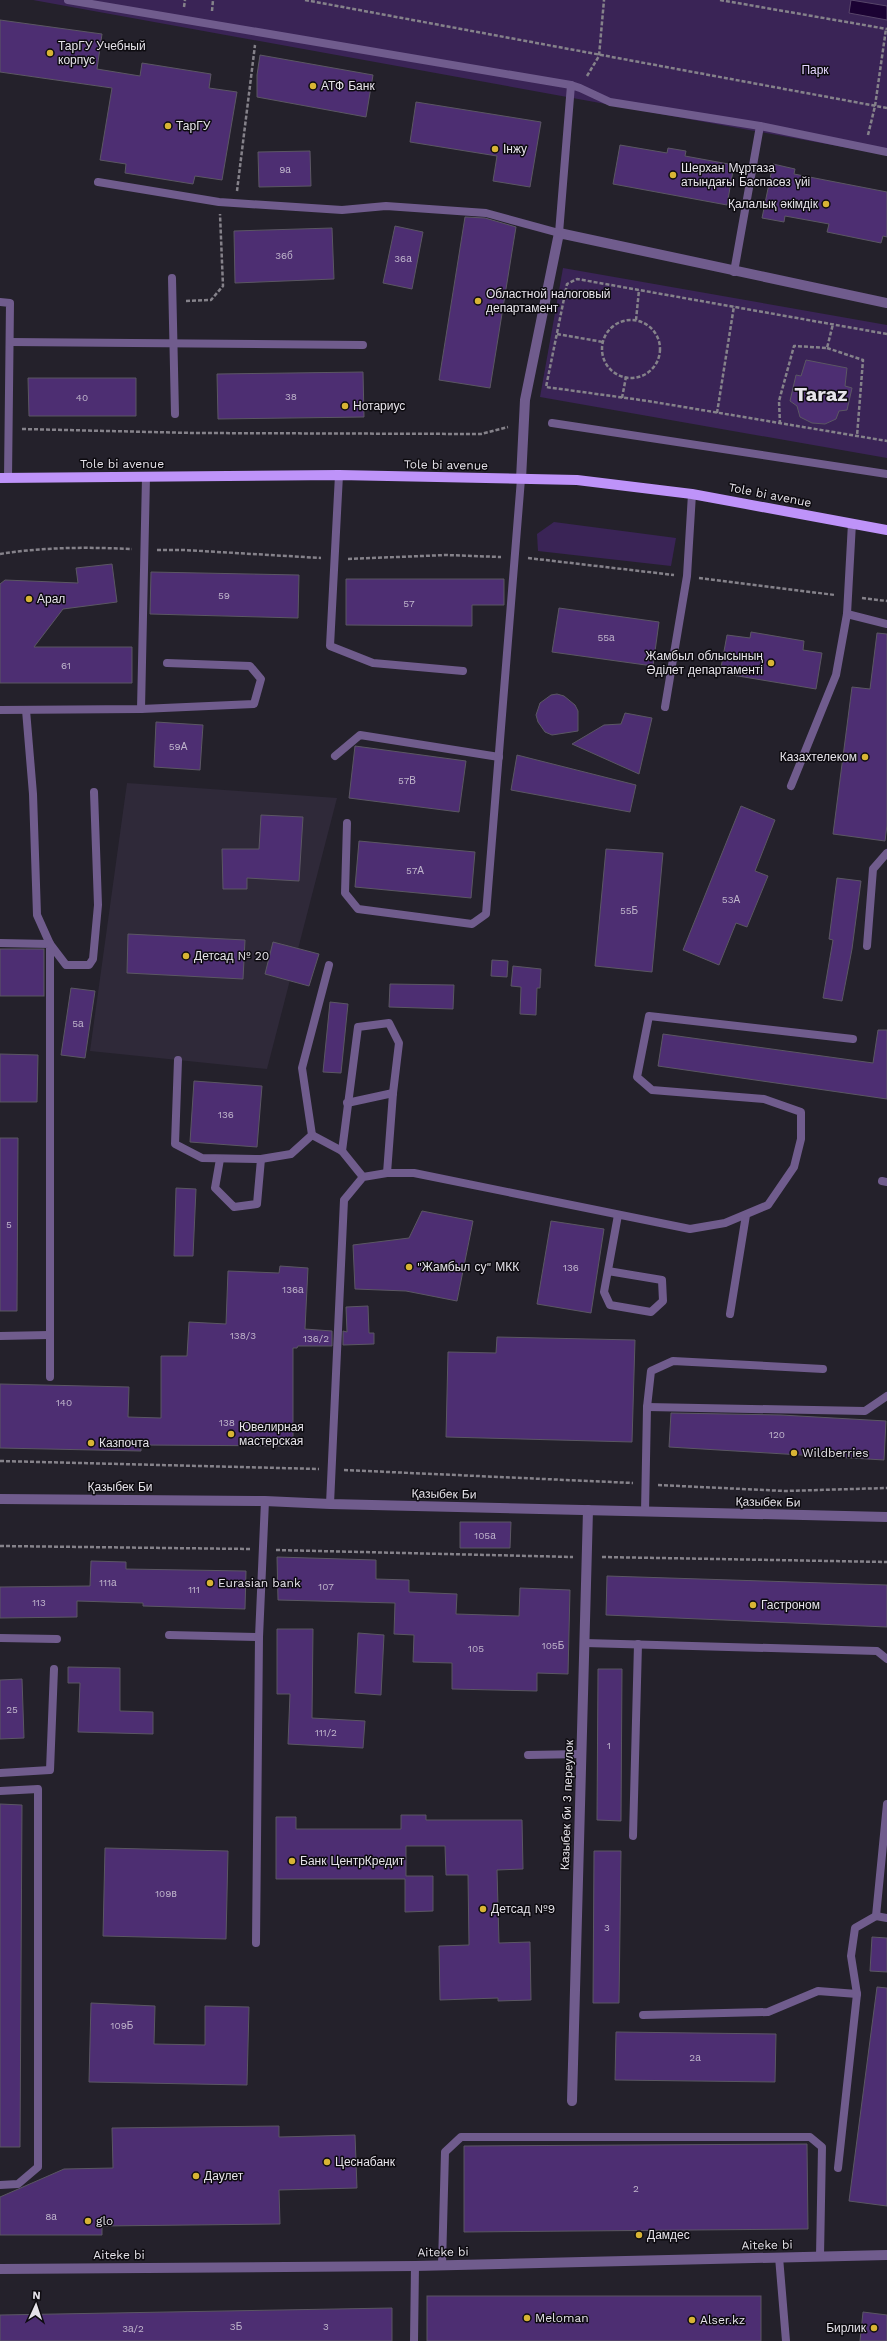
<svg xmlns="http://www.w3.org/2000/svg" width="887" height="2341" font-family="'Work Sans',sans-serif">
  <rect width="100%" height="100%" fill="#24212b"/>
  <polygon fill="#2f2939" points="127,783 337,798 267,1069 90,1051"/>
  <g fill="#3a2456">
    <polygon points="33,0 887,0 887,155"/>
    <polygon points="563,268 887,325 887,458 540,397"/>
    <polygon points="554,522 676,538 671,566 538,551 537,534"/>
  </g>
  <polygon fill="#1b0233" stroke="#58466a" points="851,0 887,6 887,20 849,13"/>
  <g fill="#4d2e72" stroke="#5b5763">
    <polygon points="0,20 102,34 97,69 140,76 142,63 211,74 209,88 237,92 222,180 195,176 193,184 125,173 126,164 100,160 112,88 0,72"/>
    <polygon points="260,55 373,75 366,117 257,97 257,75"/>
    <polygon points="416,102 541,122 530,187 493,181 497,156 410,142"/>
    <polygon points="620,145 667,153 668,148 686,151 685,156 734,165 727,205 613,184"/>
    <polygon points="310,151 311,186 259,187 258,152"/>
    <polygon points="773,164 795,169 794,174 887,192 887,237 883,236 881,243 827,232 829,224 785,216 784,222 762,218"/>
    <polygon points="465,217 485,218 516,227 490,388 439,380"/>
    <polygon points="395,226 423,232 412,289 383,283"/>
    <polygon points="332,228 334,279 235,283 234,231"/>
    <polygon points="806,360 847,368 845,386 852,388 847,410 839,411 836,419 825,424 812,423 800,417 797,406 790,401 796,375 801,376"/>
    <polygon points="363,372 364,417 218,419 217,374"/>
    <polygon points="28,378 136,378 136,416 29,416"/>
    <polygon points="112,564 117,602 63,609 34,647 132,647 132,683 0,683 0,584 5,580 78,583 76,568"/>
    <polygon points="151,572 299,575 298,618 150,614"/>
    <polygon points="346,579 504,579 504,605 472,605 472,626 346,625"/>
    <polygon points="559,608 659,622 653,666 552,652"/>
    <polygon points="751,632 804,641 803,650 822,653 816,689 720,673 727,635 750,638"/>
    <polygon points="877,633 887,634 887,825 885,841 833,834 852,687 870,689"/>
    <polygon points="557,694 564,696 575,705 578,711 578,731 552,735 545,732 538,722 536,715 540,703 551,695"/>
    <polygon points="625,713 652,718 639,774 572,744 604,725 621,724"/>
    <polygon points="156,722 203,725 200,770 154,767"/>
    <polygon points="355,746 466,761 459,812 349,798"/>
    <polygon points="517,755 636,785 630,812 511,790"/>
    <polygon points="741,806 775,820 755,871 768,876 747,927 736,923 719,965 683,950"/>
    <polygon points="261,815 303,817 299,881 247,878 247,889 223,889 222,849 259,849"/>
    <polygon points="359,841 475,852 471,898 355,887"/>
    <polygon points="606,849 663,853 652,972 595,966"/>
    <polygon points="837,878 861,881 852,949 842,1001 823,998 833,940 829,939"/>
    <polygon points="128,934 245,940 243,979 127,973"/>
    <polygon points="273,942 319,954 309,986 265,974"/>
    <rect x="0" y="949" width="44" height="47"/>
    <polygon points="492,960 508,961 507,977 491,976"/>
    <polygon points="513,966 541,969 540,988 537,988 536,1015 520,1014 521,987 511,986"/>
    <polygon points="390,984 454,985 453,1009 389,1007"/>
    <polygon points="71,988 95,991 85,1058 61,1055"/>
    <polygon points="330,1002 348,1004 341,1073 323,1072"/>
    <polygon points="878,1030 887,1030 887,1099 658,1066 663,1034 873,1063"/>
    <polygon points="0,1054 38,1055 37,1102 0,1102"/>
    <polygon points="194,1081 262,1086 257,1147 190,1142"/>
    <polygon points="0,1138 18,1138 17,1311 0,1311"/>
    <polygon points="176,1188 196,1189 193,1256 174,1256"/>
    <polygon points="422,1211 473,1221 457,1301 406,1291 355,1289 353,1245 409,1238"/>
    <polygon points="551,1221 604,1229 591,1313 537,1304"/>
    <polygon points="280,1266 308,1268 305,1329 332,1331 332,1346 298,1346 297,1348 293,1348 293,1446 141,1445 141,1451 0,1448 0,1384 129,1387 128,1417 161,1418 161,1356 187,1356 189,1322 226,1324 228,1271 279,1273"/>
    <polygon points="368,1306 369,1333 374,1333 374,1344 343,1345 343,1331 347,1332 346,1307"/>
    <polygon points="497,1337 635,1340 632,1442 446,1437 448,1352 496,1353"/>
    <polygon points="671,1413 781,1415 886,1421 884,1460 669,1447"/>
    <polygon points="460,1522 511,1522 510,1548 460,1548"/>
    <polygon points="277,1557 376,1560 376,1579 409,1580 409,1592 457,1594 456,1614 519,1616 520,1588 570,1590 568,1674 537,1673 537,1691 452,1689 452,1663 413,1662 414,1635 394,1634 395,1603 278,1600"/>
    <polygon points="91,1561 126,1562 126,1569 246,1571 245,1609 143,1606 143,1603 77,1601 77,1617 0,1618 0,1587 90,1586"/>
    <polygon points="607,1576 887,1585 887,1627 606,1615"/>
    <polygon points="277,1629 313,1629 312,1718 365,1721 363,1748 288,1744 290,1694 277,1694"/>
    <polygon points="358,1633 384,1635 381,1695 355,1693"/>
    <polygon points="68,1667 120,1668 120,1711 153,1712 153,1734 78,1732 80,1683 68,1683"/>
    <polygon points="598,1669 622,1669 621,1821 597,1820"/>
    <polygon points="22,1679 24,1738 0,1739 0,1680"/>
    <polygon points="0,1804 22,1805 20,2147 0,2147"/>
    <polygon points="401,1815 426,1815 426,1820 522,1820 523,1869 497,1870 499,1943 530,1942 531,2000 498,2001 498,1998 440,2000 439,1946 469,1945 468,1875 446,1875 445,1846 406,1846 406,1876 433,1876 433,1911 405,1912 405,1879 276,1879 276,1817 296,1817 296,1829 401,1829"/>
    <polygon points="105,1848 228,1851 226,1939 103,1936"/>
    <polygon points="594,1851 621,1851 619,2003 593,2003"/>
    <polygon points="872,1937 887,1938 887,1972 870,1971"/>
    <polygon points="877,1987 887,1988 887,2206 849,2201"/>
    <polygon points="91,2003 155,2006 154,2044 205,2045 205,2006 249,2007 247,2085 89,2082"/>
    <polygon points="616,2032 776,2034 775,2082 615,2080"/>
    <polygon points="279,2126 279,2137 355,2135 357,2188 279,2190 280,2224 102,2226 102,2235 0,2235 0,2197 64,2169 113,2168 112,2128"/>
    <polygon points="807,2144 808,2229 464,2232 464,2146"/>
    <rect x="427" y="2296" width="334" height="45"/>
    <polygon points="392,2308 392,2341 0,2341 0,2315"/>
    <polygon points="863,2312 887,2315 887,2341 860,2341"/>
  </g>
  <g fill="none" stroke-linecap="round" stroke-linejoin="round">
    <g stroke="#85828a" stroke-width="2.5" stroke-dasharray="4 2" stroke-linecap="butt">
      <polyline points="305,0 887,108"/>
      <polyline points="720,0 887,29"/>
      <polyline points="184,7 185,0"/>
      <polyline points="212,11 213,0"/>
      <polyline points="587,76 599,56 604,0"/>
      <polyline points="868,135 875,106 886,29"/>
      <polyline points="237,191 255,45"/>
      <polyline points="186,301 211,300 223,286 220,214"/>
      <polyline points="636,320 639,290"/>
      <circle cx="631" cy="349" r="29"/>
      <polyline points="557,334 603,342"/>
      <polyline points="887,334 577,279 567,284 546,387 648,401 887,441"/>
      <polyline points="827,348 863,360 857,436"/>
      <polyline points="622,398 626,377"/>
      <polyline points="717,413 734,306"/>
      <polyline points="780,424 779,401 794,346 827,348 833,324"/>
      <polyline points="22,429 194,433 481,434 508,427"/>
      <polyline points="157,550 184,550 321,558"/>
      <path d="M 0,554 C 43,547 88,547 132,549"/>
      <polyline points="528,558 674,575"/>
      <polyline points="348,559 446,555 501,557"/>
      <polyline points="699,578 835,595"/>
      <polyline points="862,598 887,601"/>
      <polyline points="0,1461 319,1469"/>
      <polyline points="344,1470 633,1483"/>
      <polyline points="658,1485 785,1491 887,1488"/>
      <polyline points="0,1546 251,1549"/>
      <polyline points="276,1550 573,1557"/>
      <polyline points="602,1557 887,1562"/>
    </g>
    <g stroke="#705c8d" stroke-width="8">
      <polyline points="68,0 571,85"/>
      <polyline points="98,182 219,202 342,210 386,206 486,213 559,233 571,85 580,88 610,102 760,126 887,152"/>
      <polyline points="734,272 760,126"/>
      <polyline points="172,278 175,414"/>
      <polyline points="0,302 10,303 8,478"/>
      <polyline points="10,342 363,345"/>
      <polyline points="552,423 887,474"/>
      <polyline points="339,475 330,646 373,663 463,671"/>
      <polyline points="847,614 887,624"/>
      <polyline points="665,707 687,576 692,494"/>
      <polyline points="141,709 146,477"/>
      <polyline points="0,710 141,709 254,704 261,679 250,666 167,663"/>
      <polyline points="26,710 33,794 37,915 50,944 66,965 89,965 93,959 98,905 94,792"/>
      <polyline points="335,756 360,735 499,757"/>
      <polyline points="791,786 836,675 847,614 852,523"/>
      <polyline points="347,823 345,893 358,909 472,924 486,914 521,479"/>
      <polyline points="0,943 50,944 50,1377"/>
      <polyline points="867,946 873,869 887,853"/>
      <polyline points="178,1060 175,1144 202,1158 261,1159 291,1154 312,1135 302,1068 329,965"/>
      <polyline points="347,1103 393,1093"/>
      <polyline points="312,1135 342,1151 363,1177"/>
      <polyline points="342,1151 358,1027 389,1023 399,1043 393,1093 387,1173"/>
      <polyline points="220,1159 215,1188 234,1207 257,1204 261,1159"/>
      <polyline points="882,1181 887,1182"/>
      <polyline points="608,1271 662,1280 663,1301 651,1312 610,1305 604,1292 618,1215"/>
      <polyline points="730,1314 746,1215"/>
      <polyline points="0,1336 49,1335"/>
      <polyline points="647,1407 865,1411 887,1396"/>
      <polyline points="330,1504 344,1200 363,1177 387,1173 414,1173 690,1229 725,1223 768,1205 794,1167 801,1139 801,1112 764,1099 652,1090 637,1077 649,1016 853,1039"/>
      <polyline points="645,1512 647,1407 651,1371 673,1361 823,1369"/>
      <polyline points="169,1635 259,1637"/>
      <polyline points="0,1638 57,1639"/>
      <polyline points="585,1643 877,1651 887,1659"/>
      <polyline points="528,1755 582,1754"/>
      <polyline points="0,1773 50,1770 54,1669"/>
      <polyline points="0,1791 38,1789 38,2167 18,2184 0,2185"/>
      <polyline points="633,1836 638,1644"/>
      <polyline points="876,1916 887,1918"/>
      <polyline points="256,1943 259,1637 265,1501"/>
      <polyline points="643,2015 768,2012 818,1991 857,1994"/>
      <polyline points="838,2168 857,1994 851,1956 855,1928 876,1916 887,1804"/>
      <polyline points="779,2257 786,2341"/>
      <polyline points="442,2265 445,2152 461,2137 810,2137 822,2147 820,2256"/>
      <polyline points="414,2341 415,2266"/>
    </g>
    <g stroke="#705c8d" stroke-width="10">
      <polyline points="521,479 525,400 559,233 887,303"/>
      <polyline points="572,2101 588,1510"/>
    </g>
    <g stroke="#705c8d" stroke-width="10">
      <polyline points="0,1499 265,1501 330,1504 887,1517"/>
      <polyline points="0,2269 415,2266 887,2255"/>
    </g>
    <polyline stroke="#be93f9" stroke-width="10" points="0,478 339,475 577,480 692,494 887,530"/>
  </g>
  <g fill="#d8b434" stroke="#0d0b10" stroke-width="1.5">
    <circle cx="50" cy="53" r="4"/>
    <circle cx="313" cy="86" r="4"/>
    <circle cx="168" cy="126" r="4"/>
    <circle cx="495" cy="149" r="4"/>
    <circle cx="673" cy="175" r="4"/>
    <circle cx="826" cy="204" r="4"/>
    <circle cx="478" cy="301" r="4"/>
    <circle cx="345" cy="406" r="4"/>
    <circle cx="29" cy="599" r="4"/>
    <circle cx="771" cy="663" r="4"/>
    <circle cx="865" cy="757" r="4"/>
    <circle cx="186" cy="956" r="4"/>
    <circle cx="409" cy="1267" r="4"/>
    <circle cx="231" cy="1434" r="4"/>
    <circle cx="91" cy="1443" r="4"/>
    <circle cx="794" cy="1453" r="4"/>
    <circle cx="210" cy="1583" r="4"/>
    <circle cx="753" cy="1605" r="4"/>
    <circle cx="292" cy="1861" r="4"/>
    <circle cx="483" cy="1909" r="4"/>
    <circle cx="327" cy="2162" r="4"/>
    <circle cx="196" cy="2176" r="4"/>
    <circle cx="88" cy="2221" r="4"/>
    <circle cx="639" cy="2235" r="4"/>
    <circle cx="527" cy="2318" r="4"/>
    <circle cx="692" cy="2320" r="4"/>
    <circle cx="874" cy="2328" r="4"/>
  </g>
  <g text-anchor="middle" dominant-baseline="central" stroke-width="3" stroke-linejoin="round" paint-order="stroke">
    <g font-size="10" fill="#c0b6cc">
      <text x="285" y="169">9а</text>
      <text x="284" y="255">36б</text>
      <text x="403" y="258">36а</text>
      <text x="291" y="396">38</text>
      <text x="82" y="397">40</text>
      <text x="224" y="595">59</text>
      <text x="409" y="603">57</text>
      <text x="606" y="637">55а</text>
      <text x="66" y="665">61</text>
      <text x="178" y="746">59А</text>
      <text x="407" y="780">57В</text>
      <text x="415" y="870">57А</text>
      <text x="731" y="899">53А</text>
      <text x="629" y="910">55Б</text>
      <text x="78" y="1023">5а</text>
      <text x="226" y="1114">136</text>
      <text x="9" y="1224">5</text>
      <text x="571" y="1267">136</text>
      <text x="293" y="1289">136а</text>
      <text x="243" y="1335">138/3</text>
      <text x="316" y="1338">136/2</text>
      <text x="64" y="1402">140</text>
      <text x="227" y="1422">138</text>
      <text x="777" y="1434">120</text>
      <text x="485" y="1535">105а</text>
      <text x="108" y="1582">111а</text>
      <text x="326" y="1586">107</text>
      <text x="194" y="1589">111</text>
      <text x="39" y="1602">113</text>
      <text x="553" y="1645">105Б</text>
      <text x="476" y="1648">105</text>
      <text x="12" y="1709">25</text>
      <text x="326" y="1732">111/2</text>
      <text x="609" y="1745">1</text>
      <text x="166" y="1893">109в</text>
      <text x="607" y="1927">3</text>
      <text x="122" y="2025">109Б</text>
      <text x="695" y="2057">2а</text>
      <text x="636" y="2188">2</text>
      <text x="51" y="2216">8а</text>
      <text x="236" y="2326">3Б</text>
      <text x="326" y="2326">3</text>
      <text x="133" y="2328">3а/2</text>
    </g>
    <g font-size="12" fill="#e6e3ea" stroke="#0d0b10" text-anchor="start">
      <text x="58" y="46">ТарГУ Учебный<tspan x="58" dy="14">корпус</tspan></text>
      <text x="321" y="86">АТФ Банк</text>
      <text x="176" y="126">ТарГУ</text>
      <text x="503" y="149">Інжу</text>
      <text x="681" y="168">Шерхан Мұртаза<tspan x="681" dy="14">атындағы Баспасөз үйі</tspan></text>
      <text x="818" y="204" text-anchor="end">Қалалық әкімдік</text>
      <text x="486" y="294">Областной налоговый<tspan x="486" dy="14">департамент</tspan></text>
      <text x="353" y="406">Нотариус</text>
      <text x="37" y="599">Арал</text>
      <text x="763" y="656" text-anchor="end">Жамбыл облысының<tspan x="763" dy="14">Әділет департаменті</tspan></text>
      <text x="857" y="757" text-anchor="end">Казахтелеком</text>
      <text x="194" y="956">Детсад № 20</text>
      <text x="417" y="1267">"Жамбыл су" МКК</text>
      <text x="239" y="1427">Ювелирная<tspan x="239" dy="14">мастерская</tspan></text>
      <text x="99" y="1443">Казпочта</text>
      <text x="802" y="1453">Wildberries</text>
      <text x="218" y="1583">Eurasian bank</text>
      <text x="761" y="1605">Гастроном</text>
      <text x="300" y="1861">Банк ЦентрКредит</text>
      <text x="491" y="1909">Детсад №9</text>
      <text x="335" y="2162">Цеснабанк</text>
      <text x="204" y="2176">Даулет</text>
      <text x="96" y="2221">glo</text>
      <text x="647" y="2235">Дамдес</text>
      <text x="535" y="2318">Meloman</text>
      <text x="700" y="2320">Alser.kz</text>
      <text x="866" y="2328" text-anchor="end">Бирлик</text>
    </g>
    <g font-size="12" fill="#e4d5fe" stroke="#0d0b10">
      <text x="815" y="70">Парк</text>
    </g>
    <g font-size="12" fill="#e6e3ea" stroke="#0d0b10">
      <text x="122" y="464">Tole bi avenue</text>
      <text transform="translate(446 465) rotate(1)">Tole bi avenue</text>
      <text transform="translate(770 495) rotate(11)">Tole bi avenue</text>
      <text x="120" y="1487">Қазыбек Би</text>
      <text transform="translate(444 1494) rotate(1)">Қазыбек Би</text>
      <text transform="translate(768 1502) rotate(1)">Қазыбек Би</text>
      <text transform="translate(567 1805) rotate(-88)">Казыбек би 3 переулок</text>
      <text transform="translate(767 2245) rotate(-1)">Aiteke bi</text>
      <text transform="translate(443 2252) rotate(-1)">Aiteke bi</text>
      <text x="119" y="2255">Aiteke bi</text>
    </g>
    <g font-size="20" font-weight="bold" fill="#e6e3ea" stroke="#0d0b10">
      <text x="821" y="394">Taraz</text>
    </g>
  </g>
  <g transform="translate(36 2305) rotate(3)" stroke="#0d0b10" stroke-width="3" paint-order="stroke">
  <path d="M0-3L7 15L0 10L-7 15Z" fill="#e6e3ea"/>
  <text y="-6" font-size="11" font-weight="bold" text-anchor="middle" fill="#e6e3ea">N</text>
  </g>
</svg>
